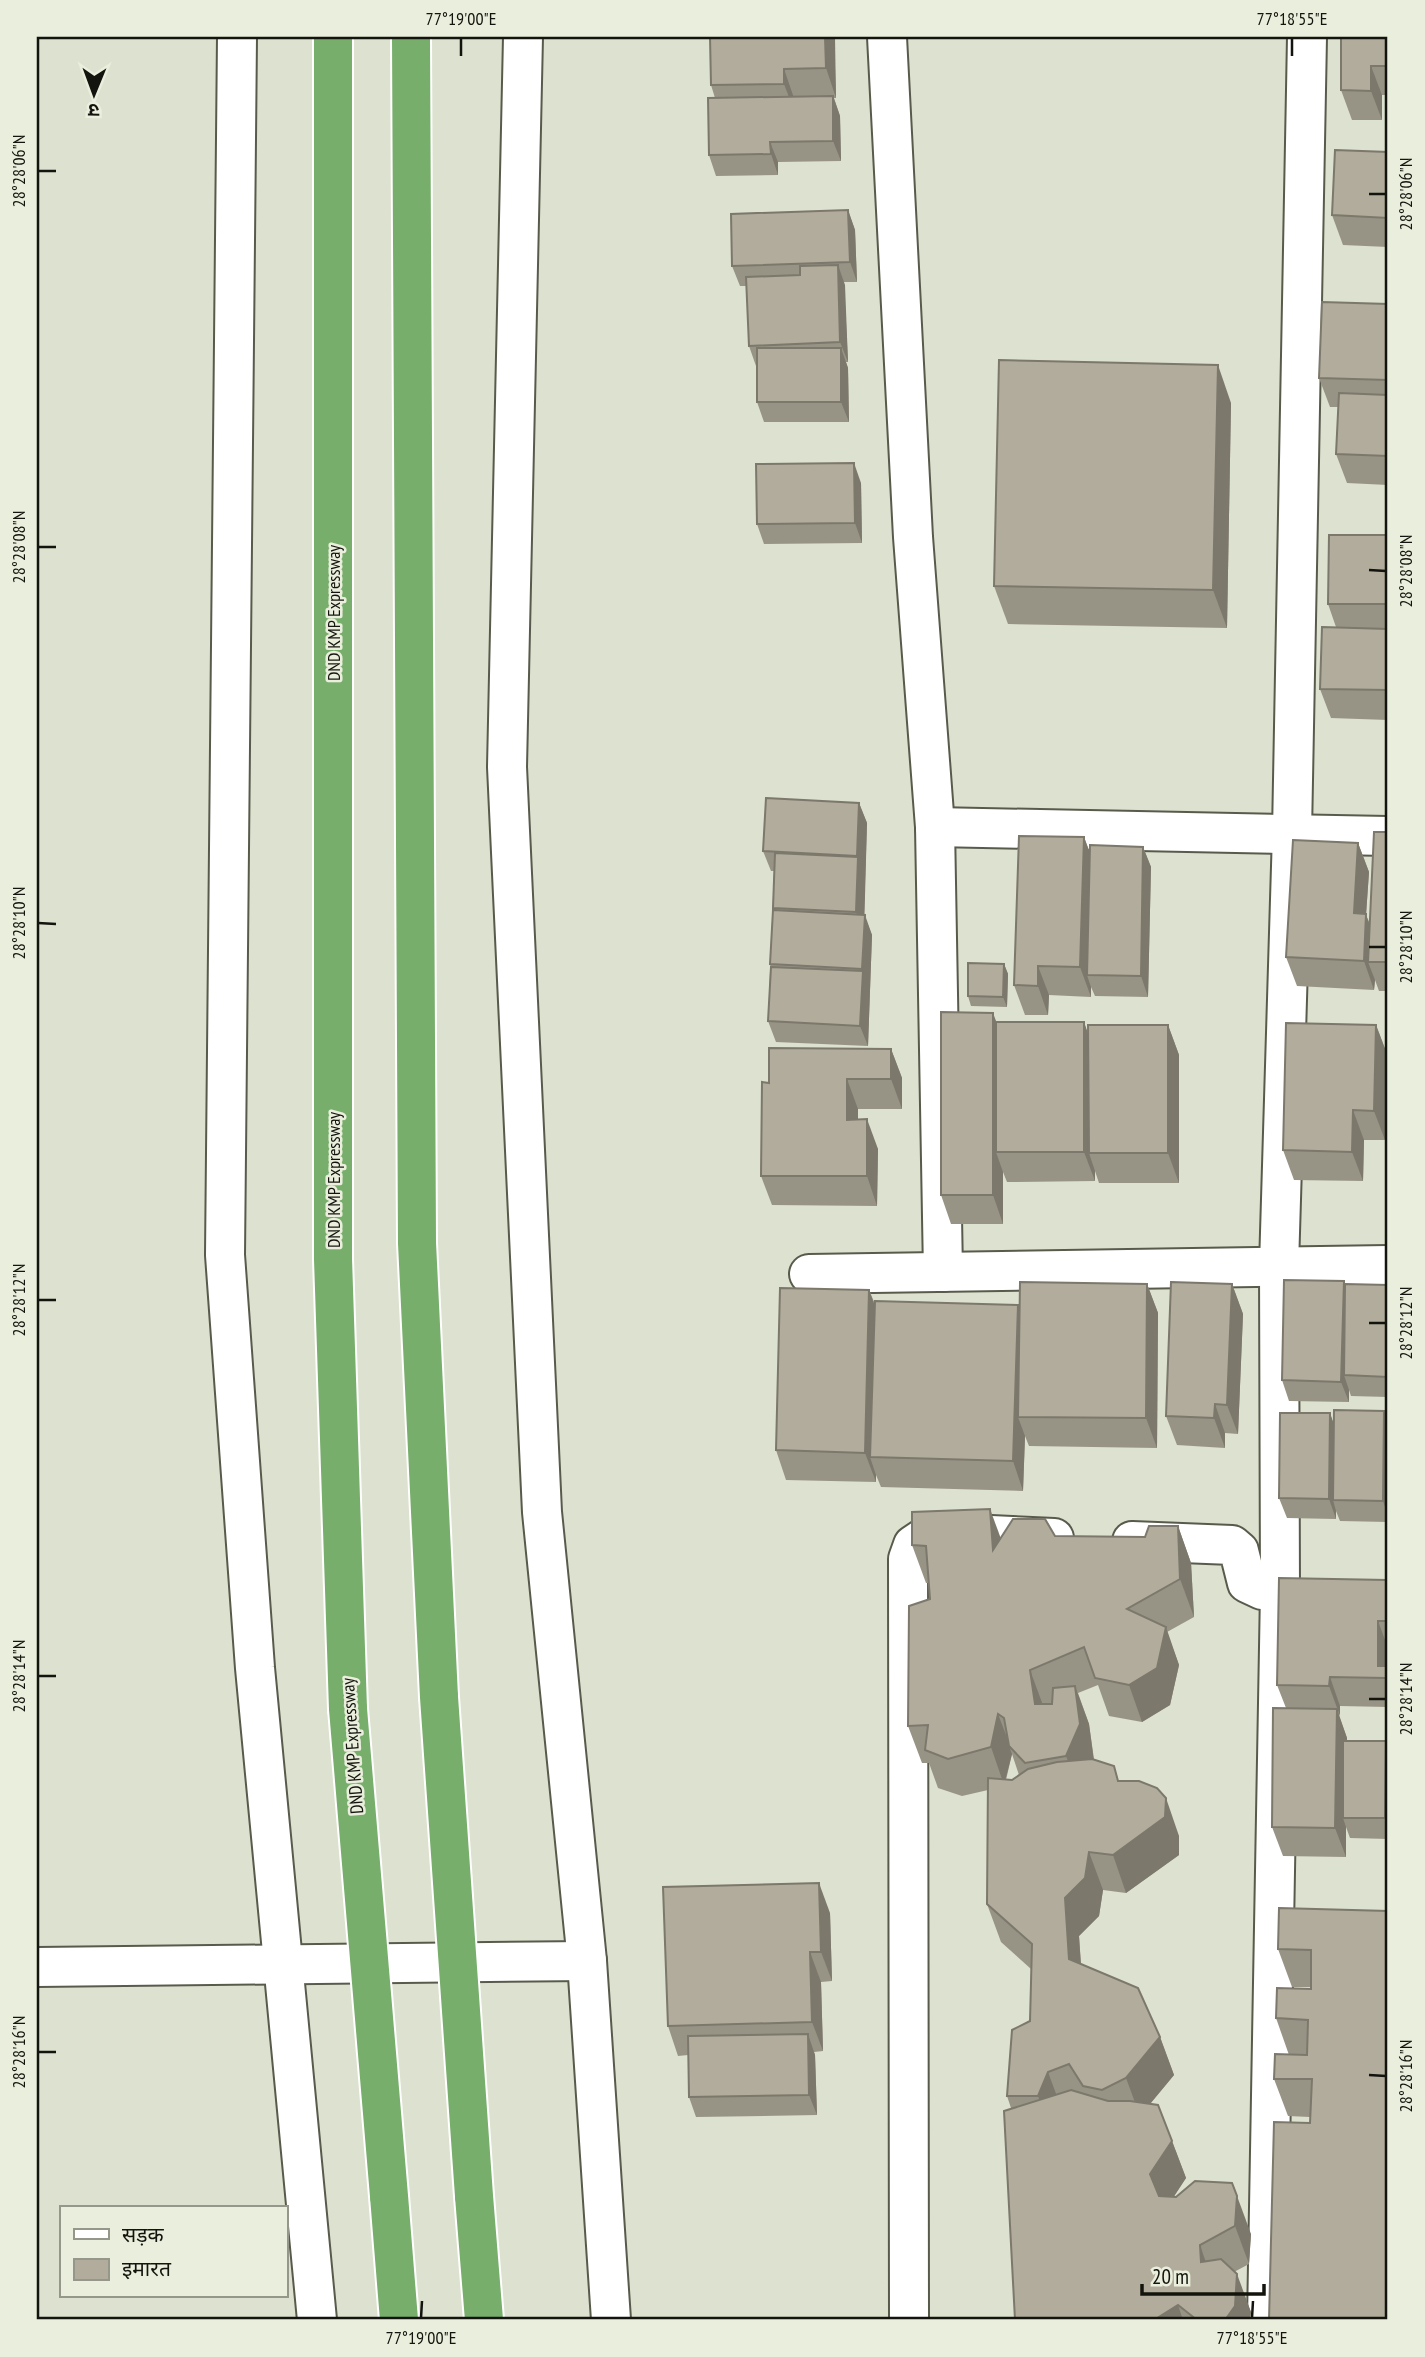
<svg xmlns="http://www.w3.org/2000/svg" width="1425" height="2357" font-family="'PT Sans Narrow','Noto Sans Devanagari',sans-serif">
  <rect width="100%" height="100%" fill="#dde1cf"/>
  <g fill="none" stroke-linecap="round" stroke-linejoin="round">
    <defs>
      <g id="street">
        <polyline points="887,37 913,537 935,827 943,1272"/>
        <polyline points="935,827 1388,836"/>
        <polyline points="809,1274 1388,1265"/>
        <polyline points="1132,1541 1232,1545 1239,1551 1247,1583 1262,1590 1280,1591"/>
        <polyline points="909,2320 908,1559 913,1545 925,1537 949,1533 1054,1538"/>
        <polyline points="1267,2320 1280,1591 1279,1266 1292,833 1307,37"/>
      </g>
      <g id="secondary">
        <polyline points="237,37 225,1255 255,1668 317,2320"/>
        <polyline points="523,37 507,767 542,1512 587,1961 611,2320"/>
        <polyline points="37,1967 587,1961"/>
      </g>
      <g id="highway">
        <polyline points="333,37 333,1259 348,1709"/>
        <polyline points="411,37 417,1243 439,1697"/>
        <polyline points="389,2196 399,2320"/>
        <polyline points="474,2196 484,2320"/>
      </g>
    </defs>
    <use href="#street" stroke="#585b4c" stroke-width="42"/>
    <use href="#secondary" stroke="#585b4c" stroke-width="42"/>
    <use href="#highway" stroke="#fff" stroke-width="42"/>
    <use href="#street" stroke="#fff" stroke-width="38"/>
    <use href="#secondary" stroke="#fff" stroke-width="38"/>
    <use href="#highway" stroke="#77ae6b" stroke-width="38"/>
    <defs>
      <g id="highway-bridge">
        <polyline points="439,1697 474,2196"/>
        <polyline points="348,1709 389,2196"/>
      </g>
    </defs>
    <use href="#highway-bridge" stroke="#fff" stroke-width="42" stroke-linecap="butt"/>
    <use href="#highway-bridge" stroke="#77ae6b" stroke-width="38"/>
  </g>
  <g fill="#989485" fill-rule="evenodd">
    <polygon points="710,37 834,37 836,98 834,98 840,116 841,161 778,162 778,175 716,176 709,155 715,98 711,85"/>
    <polygon points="1388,37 1388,95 1382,95 1382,120 1352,120 1341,90"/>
    <polygon points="1388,152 1388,247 1343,245 1332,215"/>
    <polygon points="848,210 855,230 857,282 844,282 848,362 846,362 848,368 849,422 764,422 757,402 756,366 749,346 747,286 740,286 732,266"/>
    <polygon points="1388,304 1388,485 1347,483 1336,454 1338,407 1330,407 1319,378"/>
    <polygon points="1231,403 1227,628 1008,624 994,586"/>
    <polygon points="861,483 862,543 764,544 757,524"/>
    <polygon points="1388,535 1388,720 1331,718 1320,689 1336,627 1328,604"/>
    <polygon points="859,803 867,823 864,915 872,935 868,1046 776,1042 768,1021 774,871 771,871 763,851"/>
    <polygon points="1388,832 1388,991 1379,991 1375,980 1374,990 1297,986 1286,957 1358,843 1369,872 1366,915 1370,924"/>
    <polygon points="1084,837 1090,853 1143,847 1151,867 1148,997 1095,996 1091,987 1091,997 1049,995 1048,1015 1025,1015 1014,985"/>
    <polygon points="1004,964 1008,974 1007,1007 971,1006 968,996"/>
    <polygon points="996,1022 1084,1022 1088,1035 1168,1025 1179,1055 1179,1183 1099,1183 1095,1171 1095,1181 1007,1182 1003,1172 1003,1224 951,1224 941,1195"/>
    <polygon points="1376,1025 1387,1054 1385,1140 1364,1140 1363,1181 1294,1180 1283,1150"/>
    <polygon points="891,1049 902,1078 902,1109 858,1109 858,1120 878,1149 877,1206 772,1205 761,1176 769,1083"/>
    <polygon points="1344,1281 1345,1285 1388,1285 1388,1397 1351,1396 1349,1390 1349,1402 1289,1401 1282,1380"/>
    <polygon points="1147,1284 1158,1313 1157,1448 1029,1446 1025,1436 1023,1491 881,1487 876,1475 876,1482 786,1480 776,1450 869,1290 875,1304 1019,1310"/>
    <polygon points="1232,1284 1243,1314 1238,1434 1225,1433 1225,1448 1177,1445 1166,1416"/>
    <polygon points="1384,1411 1388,1423 1388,1522 1340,1521 1336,1511 1336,1519 1287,1518 1279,1498 1330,1413 1333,1423"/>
    <path d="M 1178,1526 L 1191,1563 L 1194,1617 L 1167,1632 L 1179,1665 L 1170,1705 L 1142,1722 L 1109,1716 L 1098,1685 L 1078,1693 L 1089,1724 L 1094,1759 L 1119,1781 L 1179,1836 L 1179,1855 L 1126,1893 L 1103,1890 L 1099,1916 L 1079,1936 L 1081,1964 L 1160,2037 L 1174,2075 L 1150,2104 L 1172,2141 L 1186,2178 L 1173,2197 L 1251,2234 L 1249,2264 L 1234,2272 L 1251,2312 L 1250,2320 L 1015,2320 L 1011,2108 L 1007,2096 L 1030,2021 L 1031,1969 L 1001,1942 L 987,1904 L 988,1790 L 962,1796 L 938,1788 L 929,1763 L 922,1763 L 908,1726 L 930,1599 L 929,1583 L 926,1583 L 912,1545 L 1001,1538 L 1055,1536 L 1145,1537 ZM 1012,1754 L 1019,1775 L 1012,1780 L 1006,1780 Z"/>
    <polygon points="1387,1580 1388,1584 1388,1707 1340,1706 1339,1716 1347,1738 1347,1741 1386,1741 1388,1748 1388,1839 1350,1838 1346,1827 1346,1857 1283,1856 1272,1827 1286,1708 1277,1685"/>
    <polygon points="1388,1911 1310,2123 1310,2117 1288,2116 1274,2079 1289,2055 1276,2018 1311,1989 1311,1987 1292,1987 1278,1949"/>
    <polygon points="830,1913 832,1981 821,1982 823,2051 814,2052 815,2055 817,2115 696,2117 689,2097 688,2055 678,2056 668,2026"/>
  </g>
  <g fill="#7c786c">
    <polygon points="825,37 834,37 835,38 836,98 826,68"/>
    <polygon points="1371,66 1382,95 1382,120 1371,91"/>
    <polygon points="784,69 794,98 795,113 784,84"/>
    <polygon points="833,96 840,116 841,161 833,141"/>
    <polygon points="770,142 778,162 778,175 771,154"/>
    <polygon points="848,210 855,230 857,282 850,262"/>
    <polygon points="838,265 845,285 848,362 840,342"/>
    <polygon points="841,348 848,368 849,422 841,402"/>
    <polygon points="1218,365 1231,403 1227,628 1213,590"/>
    <polygon points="854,463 861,483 862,543 855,523"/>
    <polygon points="859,803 867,823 864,932 856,912"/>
    <polygon points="1084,837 1095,867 1087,975 1091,987 1091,997 1080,967"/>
    <polygon points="1358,843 1369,872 1366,915 1377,944 1368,962 1375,980 1374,990 1364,961 1354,913"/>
    <polygon points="1143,847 1151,867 1148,997 1141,976"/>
    <polygon points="865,915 872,935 868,1046 860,1026"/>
    <polygon points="1004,964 1008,974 1007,1007 1003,997"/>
    <polygon points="1038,966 1049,995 1048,1015 1038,986"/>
    <polygon points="993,1013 1004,1042 996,1152 1003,1172 1003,1224 993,1195"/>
    <polygon points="1084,1022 1094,1051 1089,1153 1095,1171 1095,1181 1084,1152"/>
    <polygon points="1168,1025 1179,1055 1179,1183 1168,1153"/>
    <polygon points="1376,1025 1387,1054 1385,1140 1374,1111"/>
    <polygon points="891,1049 902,1078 902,1109 891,1079"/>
    <polygon points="847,1079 858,1109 858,1149 847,1120"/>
    <polygon points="1353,1110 1364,1140 1363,1181 1352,1152"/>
    <polygon points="867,1119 878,1149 877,1206 867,1176"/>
    <polygon points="1344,1281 1351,1301 1344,1375 1349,1390 1349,1402 1341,1382"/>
    <polygon points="1147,1284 1158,1313 1157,1448 1146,1418"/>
    <polygon points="1232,1284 1243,1314 1238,1434 1227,1405"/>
    <polygon points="869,1290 880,1320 870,1457 876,1475 876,1482 865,1453"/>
    <polygon points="1018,1305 1028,1334 1018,1417 1025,1436 1023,1491 1013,1461"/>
    <polygon points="1215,1404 1225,1433 1225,1448 1214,1418"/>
    <polygon points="1384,1411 1388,1423 1388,1516 1383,1501"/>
    <polygon points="1330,1413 1337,1433 1333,1500 1336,1511 1336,1519 1329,1499"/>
    <polygon points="990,1509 1004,1547 993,1550"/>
    <polygon points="1178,1526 1191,1563 1194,1617 1180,1579"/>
    <polygon points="1387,1580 1388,1584 1388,1627 1386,1621"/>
    <polygon points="1378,1621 1388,1648 1388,1685 1386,1678 1378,1666"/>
    <polygon points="1166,1627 1179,1665 1170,1705 1142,1722 1129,1685"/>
    <polygon points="1030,1670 1044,1708 1035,1704"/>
    <polygon points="1330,1677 1340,1706 1340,1716 1329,1686"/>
    <polygon points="1075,1686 1089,1724 1094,1762 1080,1794 1066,1756"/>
    <polygon points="1337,1709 1347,1738 1346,1818 1343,1818 1346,1827 1346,1857 1335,1828"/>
    <polygon points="998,1714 1011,1748 1009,1746 1012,1754 1004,1785 991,1747"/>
    <polygon points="1386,1741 1388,1748 1388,1827 1385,1818"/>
    <polygon points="1166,1798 1179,1836 1179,1855 1126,1893 1113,1855"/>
    <polygon points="1089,1852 1103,1890 1099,1916 1079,1936 1083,1997 1069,1959 1065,1898"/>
    <polygon points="819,1883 830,1913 832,1981 821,1952"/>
    <polygon points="810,1952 821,1982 823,2051 812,2022"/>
    <polygon points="808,2034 815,2055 817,2115 809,2095"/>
    <polygon points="1160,2037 1174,2075 1140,2116 1126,2078"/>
    <polygon points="1048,2072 1062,2110 1052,2134 1038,2096"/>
    <polygon points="1172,2141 1186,2178 1164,2212 1150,2174"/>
    <polygon points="1237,2196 1251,2234 1249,2264 1235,2226"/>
    <polygon points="1200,2245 1213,2283 1201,2262"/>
    <polygon points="1237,2274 1251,2312 1250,2320 1225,2320"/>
    <polygon points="1178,2305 1183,2320 1154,2320"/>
  </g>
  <g fill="#b1ac9b" stroke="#7c786c" stroke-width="2">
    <polygon points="710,37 825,37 826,68 784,69 784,84 711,85"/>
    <polygon points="1341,37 1388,37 1388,66 1371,66 1371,91 1341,90"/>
    <polygon points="833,96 833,141 770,142 771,154 709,155 708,98"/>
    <polygon points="1335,150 1388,152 1388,218 1332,215"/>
    <polygon points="848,210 850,262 732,266 731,214"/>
    <polygon points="838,265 840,342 749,346 746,277 800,275 800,266"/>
    <polygon points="1322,302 1388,304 1388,380 1319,378"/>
    <rect x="757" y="348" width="84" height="54"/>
    <polygon points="999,360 1218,365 1213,590 994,586"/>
    <polygon points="1339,393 1388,395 1388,456 1336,454"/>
    <polygon points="854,463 855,523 757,524 756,464"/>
    <polygon points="1329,535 1388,535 1388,604 1328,604"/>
    <polygon points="1322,627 1388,629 1388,690 1320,689"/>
    <polygon points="766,798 859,803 857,856 763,851"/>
    <polygon points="1374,832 1388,832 1388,962 1368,962"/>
    <polygon points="1019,836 1084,837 1080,967 1038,966 1038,986 1014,985"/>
    <polygon points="1293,840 1358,843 1354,913 1366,914 1364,961 1286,957"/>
    <polygon points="1090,845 1143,847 1141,976 1087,975"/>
    <polygon points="775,853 858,857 856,912 773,908"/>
    <polygon points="773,910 865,915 862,969 770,964"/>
    <polygon points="968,963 1004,964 1003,997 968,996"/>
    <polygon points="771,967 863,971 860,1026 768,1021"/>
    <polygon points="941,1012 993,1013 993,1195 941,1195"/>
    <rect x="996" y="1022" width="88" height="130"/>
    <polygon points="1286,1023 1376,1025 1374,1111 1353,1110 1352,1152 1283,1150"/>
    <polygon points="1088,1025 1168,1025 1168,1153 1089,1153"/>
    <polygon points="769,1048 891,1049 891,1079 847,1079 847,1120 867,1119 867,1176 761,1176 762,1082 769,1083"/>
    <polygon points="1284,1280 1344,1281 1341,1382 1282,1380"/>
    <polygon points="1020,1282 1147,1284 1146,1418 1018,1417"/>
    <polygon points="1171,1282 1232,1284 1227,1405 1215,1404 1214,1418 1166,1416"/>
    <polygon points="1345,1284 1388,1285 1388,1377 1344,1375"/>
    <polygon points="780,1288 869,1290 865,1453 776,1450"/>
    <polygon points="875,1301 1018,1305 1013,1461 870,1457"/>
    <polygon points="1334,1410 1384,1411 1383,1501 1333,1500"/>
    <polygon points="1280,1413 1330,1413 1329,1499 1279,1498"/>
    <polygon points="990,1509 993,1550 1013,1519 1045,1519 1055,1536 1145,1537 1149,1526 1178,1526 1180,1579 1127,1609 1166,1627 1157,1668 1129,1685 1095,1678 1084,1647 1030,1670 1035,1704 1052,1704 1053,1688 1075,1686 1080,1724 1066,1756 1025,1763 1009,1746 1004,1718 998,1714 991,1747 948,1759 925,1750 928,1725 908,1726 909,1606 930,1599 926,1546 912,1545 912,1512"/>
    <polygon points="1279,1578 1387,1580 1386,1621 1378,1621 1378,1666 1386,1666 1386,1678 1330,1677 1329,1686 1277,1685"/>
    <polygon points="1273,1708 1337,1709 1335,1828 1272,1827"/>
    <polygon points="1343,1741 1386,1741 1385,1818 1343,1818"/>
    <polygon points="1092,1759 1114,1766 1118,1781 1139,1781 1157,1788 1166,1798 1165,1817 1113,1855 1089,1852 1085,1878 1065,1898 1069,1959 1138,1988 1160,2037 1126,2078 1102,2090 1083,2086 1069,2064 1048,2072 1038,2096 1007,2096 1012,2030 1030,2021 1032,1944 987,1904 988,1778 1012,1780 1028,1769 1057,1762"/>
    <polygon points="819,1883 821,1952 810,1952 812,2022 668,2026 663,1887"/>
    <polygon points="1279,1908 1388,1911 1388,2320 1269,2320 1274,2122 1310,2123 1312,2079 1274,2079 1275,2054 1307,2055 1308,2020 1276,2018 1277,1988 1311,1989 1311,1950 1278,1949"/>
    <polygon points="808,2034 809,2095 689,2097 688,2036"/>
    <polygon points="1071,2090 1108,2101 1130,2101 1158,2105 1172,2141 1150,2174 1159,2196 1176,2197 1195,2181 1232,2183 1237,2196 1235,2226 1200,2245 1201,2262 1221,2259 1237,2274 1235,2306 1225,2320 1197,2320 1178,2305 1154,2320 1015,2320 1004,2111"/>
  </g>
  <path fill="none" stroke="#13140d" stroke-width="2.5" d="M 461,56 L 461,38M 1292,56 L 1292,38M 38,171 L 56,171M 1369,194 L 1386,194M 38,547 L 56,547M 1369,570 L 1386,571M 38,923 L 56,924M 1369,947 L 1386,947M 38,1300 L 56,1300M 1369,1323 L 1386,1323M 38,1676 L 56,1676M 1369,1699 L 1386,1699M 38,2052 L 56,2052M 1369,2075 L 1386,2076M 421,2318 L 422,2301M 1252,2318 L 1253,2301"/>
  <g text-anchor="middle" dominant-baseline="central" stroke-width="5" stroke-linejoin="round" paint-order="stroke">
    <g font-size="18" fill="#13140d" stroke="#eaeedc">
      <text transform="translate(333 613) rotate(-90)">DND KMP Expressway</text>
      <text transform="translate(333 1180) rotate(-90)">DND KMP Expressway</text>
      <text transform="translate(352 1746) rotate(-94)">DND KMP Expressway</text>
    </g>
  </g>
  <rect width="1425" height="2357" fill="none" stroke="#eaeedc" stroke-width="77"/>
  <rect x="60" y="2206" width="228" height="91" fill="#eaeedc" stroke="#949789" stroke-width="2"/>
  <rect x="74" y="2229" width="35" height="10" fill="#ffffff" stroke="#949789" stroke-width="2"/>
  <text x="122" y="2242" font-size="21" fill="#13140d">सड़क</text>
  <rect x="74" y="2259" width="35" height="21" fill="#b1ac9b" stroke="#949789" stroke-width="2"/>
  <text x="122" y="2276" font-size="21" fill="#13140d">इमारत</text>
  <g transform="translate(94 94) rotate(181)" stroke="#eaeedc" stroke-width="5" paint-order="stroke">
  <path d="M0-5L12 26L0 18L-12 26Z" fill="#13140d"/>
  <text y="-10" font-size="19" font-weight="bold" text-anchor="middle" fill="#13140d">उ</text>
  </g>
  <path d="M1142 2284v10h122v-10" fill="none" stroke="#13140d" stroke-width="3.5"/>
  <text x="1152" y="2284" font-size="21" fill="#13140d" stroke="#eaeedc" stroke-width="5" paint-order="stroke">20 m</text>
  <rect x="38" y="38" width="1348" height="2280" fill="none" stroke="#13140d" stroke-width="2.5"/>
  <g font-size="18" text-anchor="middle" fill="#13140d">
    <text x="461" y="25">77°19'00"E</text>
    <text x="1292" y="25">77°18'55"E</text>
    <text transform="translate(19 171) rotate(-90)" y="6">28°28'06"N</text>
    <text transform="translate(1406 194) rotate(-90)" y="6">28°28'06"N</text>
    <text transform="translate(19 547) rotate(-90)" y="6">28°28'08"N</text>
    <text transform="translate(1406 571) rotate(-90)" y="6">28°28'08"N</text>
    <text transform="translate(19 923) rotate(-90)" y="6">28°28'10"N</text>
    <text transform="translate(1406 947) rotate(-90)" y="6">28°28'10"N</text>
    <text transform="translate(19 1300) rotate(-90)" y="6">28°28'12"N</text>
    <text transform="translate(1406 1323) rotate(-90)" y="6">28°28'12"N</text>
    <text transform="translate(19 1676) rotate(-90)" y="6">28°28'14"N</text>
    <text transform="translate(1406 1699) rotate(-90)" y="6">28°28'14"N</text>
    <text transform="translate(19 2052) rotate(-90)" y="6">28°28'16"N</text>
    <text transform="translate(1406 2076) rotate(-90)" y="6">28°28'16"N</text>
    <text x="421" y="2344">77°19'00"E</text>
    <text x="1252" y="2344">77°18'55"E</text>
  </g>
</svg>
